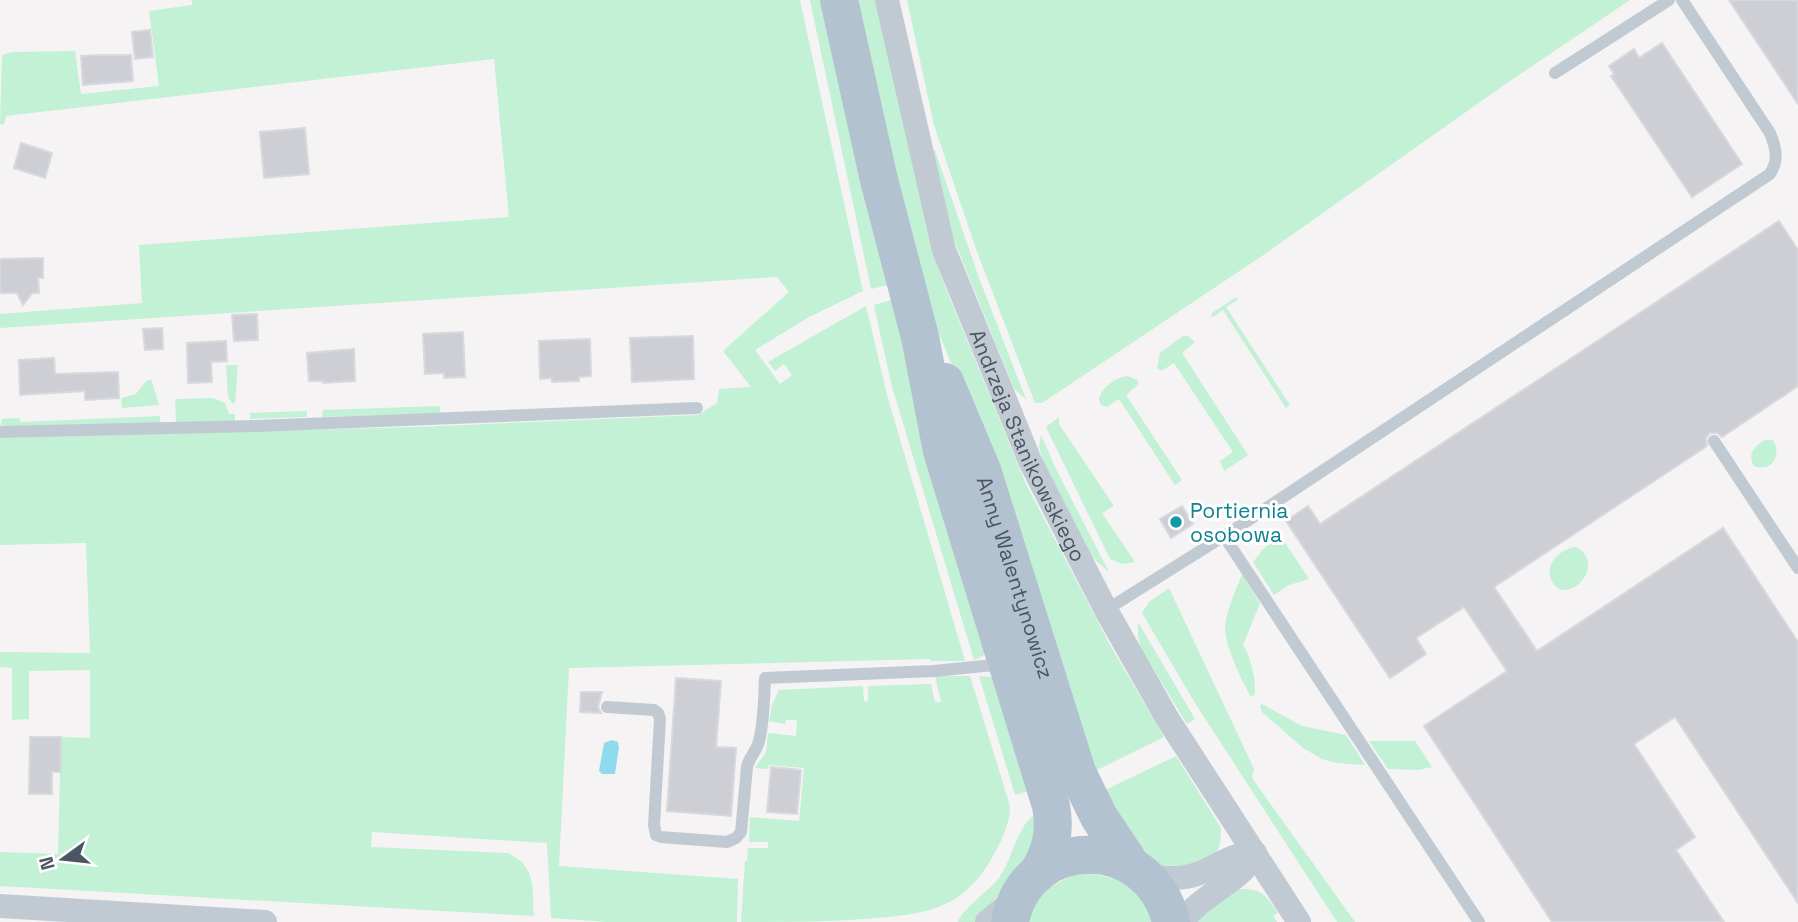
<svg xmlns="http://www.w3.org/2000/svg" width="1798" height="922" font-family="'Space Grotesk',sans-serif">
  <rect width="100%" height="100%" fill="#f5f3f3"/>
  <g fill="#c3f1d5">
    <path d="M 192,0 L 800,0 L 863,291 L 809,317 L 755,350 L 780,384 L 792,375 L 784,364 L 775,371 L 768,362 L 866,306 L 887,395 L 965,661 L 931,661 L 930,659 L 569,668 L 559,866 L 738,879 L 737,922 L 607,922 L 551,918 L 547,843 L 372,832 L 371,847 L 508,853 C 537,867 532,888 534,916 L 0,886 L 0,852 L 58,854 L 61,737 L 90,738 L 90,670 L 29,671 L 29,719 L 12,720 L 12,668 L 0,667 L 0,652 L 90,653 L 86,543 L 0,545 L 0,438 L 417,427 L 698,415 L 717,403 L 719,389 L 751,387 L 723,351 L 789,292 L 777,277 L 0,328 L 0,314 L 142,303 L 139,245 L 509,217 L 494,59 L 6,116 L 4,125 L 0,124 L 2,55 L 12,52 L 75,51 L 81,94 L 159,86 L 149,11 L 192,5 Z"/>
    <polygon points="810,0 822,0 889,285 871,289"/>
    <polygon points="853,0 876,0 938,266 946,289 1026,484 1110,645 1164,737 1091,773 994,466 937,329 921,282"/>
    <polygon points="907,0 1630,0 1507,83 1262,256 1042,403 1035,403 976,249 934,125"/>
    <polygon points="933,150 935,150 979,278 1026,399 1014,389 954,240"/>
    <polygon points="1235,298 1239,299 1226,307 1290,405 1286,408 1223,310 1211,318 1212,313"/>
    <polygon points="891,300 989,653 974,660 891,383 874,305"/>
    <polygon points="1183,336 1188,336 1195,342 1182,353 1248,455 1224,471 1220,461 1233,452 1174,363 1161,371 1157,368 1160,353"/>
    <polygon points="226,365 238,365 235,403 233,404 228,397"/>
    <path d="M 1128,376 L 1137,380 L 1139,384 L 1126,395 L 1182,480 L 1175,485 L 1119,399 L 1107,407 L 1101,405 L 1099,400 C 1101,387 1116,377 1128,376 Z"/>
    <polygon points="151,379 159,405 122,408 121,398 136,394 146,381"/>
    <polygon points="213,398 225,403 229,414 235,414 235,421 176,423 175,399"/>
    <polygon points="440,406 440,413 322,417 323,410"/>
    <polygon points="307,411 307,417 250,419 250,413"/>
    <polygon points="160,416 160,423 0,428 2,419 19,418 21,422"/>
    <polygon points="1059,417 1059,424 1114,506 1102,513 1135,562 1122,564 1110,559 1046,427"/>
    <polygon points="1041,435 1056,469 1109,572 1093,558 1043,461 1039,447"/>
    <path d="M 1765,440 L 1773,440 C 1782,456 1772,472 1754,466 C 1747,454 1754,446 1765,440 Z"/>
    <polygon points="1282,538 1309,579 1289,585 1274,595 1253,562 1265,547"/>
    <path d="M 1576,547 C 1609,565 1566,609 1552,581 C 1543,565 1561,548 1576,547 Z"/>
    <path d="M 1242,574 L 1260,603 L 1243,645 C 1251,658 1255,676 1255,693 L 1251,697 C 1242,681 1225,646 1225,628 C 1226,610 1236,591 1242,574 Z"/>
    <polygon points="1169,588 1254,769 1252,778 1355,922 1337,922 1195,703 1142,613 1149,602"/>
    <polygon points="1138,622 1195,719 1187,724 1141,649 1138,636"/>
    <path d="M 935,676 L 970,676 L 1010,806 C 1010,824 1002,840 993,856 C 962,912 923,914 865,919 C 824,922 783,922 741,922 L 745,861 L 747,861 L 748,848 L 768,848 L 768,842 L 749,842 L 750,817 L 799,821 L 804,768 L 769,765 L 768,769 L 755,768 L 766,752 L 768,733 L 796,736 L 797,720 L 786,720 L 785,724 L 769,721 L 772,705 L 779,690 L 863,686 L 864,701 L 868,702 L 868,686 L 931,684 L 935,702 L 941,702 Z"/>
    <polygon points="979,676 993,677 1032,790 1015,795"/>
    <polygon points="1262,704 1302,726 1346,735 1365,765 1337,763 1322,759 1303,748 1262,712 1260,706"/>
    <polygon points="1369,741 1415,741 1432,767 1418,770 1388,769"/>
    <polygon points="1176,756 1221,828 1220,844 1218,850 1213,857 1200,865 1161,866 1145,857 1101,792"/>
    <path d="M 1038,812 L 1034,841 L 1012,879 L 975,922 L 958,922 C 960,911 990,890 999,878 C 1013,858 1017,824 1038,812 Z"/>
    <path d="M 1078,872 C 1122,879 1134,878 1153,922 L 1026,922 L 1040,893 Z"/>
    <path d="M 1243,889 C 1263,889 1268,898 1278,913 L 1273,916 L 1277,922 L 1194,922 L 1234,890 Z"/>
  </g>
  <polygon fill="#90daee" points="612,740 618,742 619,747 615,774 602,774 599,771 604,743"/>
  <g fill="#cdcfd5" stroke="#d7d9de" stroke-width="2">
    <polygon points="1729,0 1798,0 1798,104"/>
    <polygon points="150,30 153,57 135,59 132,32"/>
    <polygon points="1662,43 1742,164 1692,197 1611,76 1614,74 1609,66 1634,49 1639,58"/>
    <polygon points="98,55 131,55 133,81 83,85 81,56"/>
    <polygon points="305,128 309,174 264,178 260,132"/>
    <polygon points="21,143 52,153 45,178 14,168"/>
    <polygon points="1779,221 1798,250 1798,386 1722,437 1717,433 1710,433 1706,438 1707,446 1494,587 1537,651 1723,528 1798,642 1798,903 1675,717 1634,744 1695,837 1676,850 1724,922 1552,922 1424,726 1507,671 1464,607 1416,638 1426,654 1390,678 1286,521 1308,506 1320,524"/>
    <polygon points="43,258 43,278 38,278 39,293 32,293 23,305 17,293 0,293 0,259"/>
    <polygon points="257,314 258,340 234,341 232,315"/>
    <polygon points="162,328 163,349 145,350 143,329"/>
    <polygon points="463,332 465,377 444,378 444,373 425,374 423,334"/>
    <polygon points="693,336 694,379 632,382 630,338"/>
    <polygon points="590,339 591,376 579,377 579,381 552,382 552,378 540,379 539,341"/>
    <polygon points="226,341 227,361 211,362 212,382 188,383 187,343"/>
    <polygon points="354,349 355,381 323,383 323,381 309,381 307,353"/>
    <polygon points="54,358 55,374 118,372 119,398 85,400 85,391 20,395 19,360"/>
    <polygon points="1182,506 1193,524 1171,538 1160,519"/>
    <polygon points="676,678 721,681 716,747 736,748 731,816 667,811"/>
    <polygon points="581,692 602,692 598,707 601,713 580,712"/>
    <polygon points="30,737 61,737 61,772 52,772 52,794 29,794"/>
    <polygon points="771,767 801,770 797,814 767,812"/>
  </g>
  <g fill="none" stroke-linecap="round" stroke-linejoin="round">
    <g stroke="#c1cad2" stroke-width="12">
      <polyline points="1555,73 1669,0"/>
      <polyline points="0,432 256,426 697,408"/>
      <polyline points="1714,441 1798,568"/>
      <polyline points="1224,536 1479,922"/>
      <path d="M 1106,610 L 1232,531 L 1770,174 C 1779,160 1776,148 1770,133 L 1682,0"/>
      <path d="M 607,707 L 654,710 L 658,713 L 660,719 L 654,825 L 656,835 L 661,837 L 727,842 L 736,838 L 741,832 L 747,767 C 749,757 757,751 759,741 C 764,722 764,699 765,678 L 934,671 L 1004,664"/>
    </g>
    <g stroke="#c1cad2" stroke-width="24">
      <path id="s1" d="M 887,0 L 944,250 L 1030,461 L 1106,610 L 1167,718 L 1299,922"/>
      <path d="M 1147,877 C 1163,878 1181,880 1197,874 C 1217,867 1232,853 1255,853"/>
      <polyline points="0,906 265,922"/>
      <polyline points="987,922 1016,898"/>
      <path d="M 1183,922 C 1202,892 1242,883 1255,853"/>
    </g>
    <g stroke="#b3c2d1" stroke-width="38">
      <path d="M 839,0 L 879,180 L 920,337 L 942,451 L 1051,806 C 1056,831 1051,852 1037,874"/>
      <path id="s2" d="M 945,382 L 982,470 L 1077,772 L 1099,817 L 1131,865"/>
      <path d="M 1010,922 C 1027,832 1151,833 1171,922"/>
    </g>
  </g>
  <circle fill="#0f9aa8" stroke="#fff" stroke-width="2.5" cx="1176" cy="522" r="7"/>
  <g text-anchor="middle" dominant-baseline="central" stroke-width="6" stroke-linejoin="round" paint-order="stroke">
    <g font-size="21" fill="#4a5661" stroke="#fff">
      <text stroke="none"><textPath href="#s1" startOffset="469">Andrzeja Stanikowskiego</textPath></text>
      <text stroke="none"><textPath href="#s2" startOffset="208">Anny Walentynowicz</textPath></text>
    </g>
    <g font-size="21" fill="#0d838f" stroke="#fff" text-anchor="start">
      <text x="1190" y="510">Portiernia<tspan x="1190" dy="24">osobowa</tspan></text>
    </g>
  </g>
  <g transform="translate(63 859) rotate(255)" stroke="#ffffff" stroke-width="5" paint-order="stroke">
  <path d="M0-5L12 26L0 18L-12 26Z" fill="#4a5661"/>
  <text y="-10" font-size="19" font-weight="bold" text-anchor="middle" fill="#4a5661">N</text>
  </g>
</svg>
